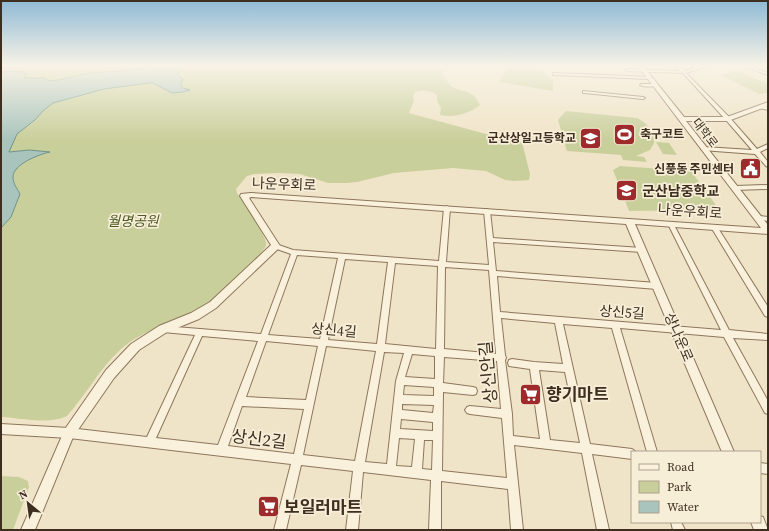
<svg xmlns="http://www.w3.org/2000/svg" width="769" height="531" font-family="'Source Serif 4','Noto Sans KR',serif">
  <rect width="100%" height="100%" fill="#f0e4c8"/>
  <g fill="#c9cf9b">
    <path d="M 1,66 L 154,66 L 124,71 L 89,73 L 50,81 L 45,78 L 26,78 C 22,73 9,71 1,72 Z"/>
    <path d="M 186,66 L 439,66 C 443,72 446,82 451,86 C 463,94 473,88 480,105 C 469,114 454,118 440,115 L 441,108 L 437,101 L 437,95 C 431,90 422,90 415,92 L 413,96 L 414,101 L 409,113 L 486,134 L 520,140 L 522,142 L 530,174 L 529,180 L 514,181 L 505,180 L 486,171 L 453,168 L 394,173 L 357,182 L 347,183 L 328,183 L 300,174 L 279,173 L 254,174 L 247,176 L 236,189 L 237,193 C 242,201 268,237 266,245 C 264,253 246,268 240,274 C 228,285 215,299 201,308 C 175,323 143,329 120,350 C 100,368 86,395 67,416 C 48,425 22,418 1,417 L 1,228 L 11,217 L 20,194 C 18,189 14,186 13,180 C 11,163 37,156 49,152 L 29,150 L 9,152 L 17,134 L 35,121 L 43,111 L 53,103 L 104,89 L 149,83 C 164,83 165,98 188,91 C 183,87 181,85 182,78 L 178,77 C 177,71 181,69 186,66 Z"/>
    <polygon points="508,66 540,69 553,80 553,91 499,82"/>
    <polygon points="736,71 741,72 768,84 768,93 759,94 720,75"/>
    <path d="M 566,111 L 637,118 C 647,123 654,131 654,143 L 650,150 L 636,156 L 644,157 L 647,162 L 623,160 L 621,155 L 567,151 L 558,120 Z"/>
    <polygon points="656,142 669,143 677,155 663,154"/>
    <polygon points="620,166 691,171 718,208 713,210 629,211 613,170"/>
    <polygon points="1,476 19,477 28,481 29,487 13,530 1,530"/>
  </g>
  <path fill="#a9c4bc" stroke="#6f938a" d="M 154,66 L 186,66 L 180,70 L 178,74 L 179,77 L 183,79 L 181,84 L 183,88 L 190,90 L 183,92 L 172,93 L 153,83 L 149,83 L 104,89 L 53,103 L 43,111 L 35,120 L 17,134 L 9,152 L 29,150 L 50,152 C 40,154 13,164 13,177 C 13,184 17,188 20,194 L 11,217 L 1,228 L 1,72 L 16,71 L 27,74 L 24,77 L 26,78 L 45,78 L 47,80 L 53,81 L 89,73 L 124,71 Z"/>
  <g fill="none" stroke-linecap="round" stroke-linejoin="round">
    <g stroke="#6f938a" stroke-width="1.5">
      <polyline points="30,67 32,66"/>
      <polyline points="21,72 25,70"/>
    </g>
    <defs>
      <g id="minor">
        <polygon points="676,66 680,66 685,71 701,66 707,66 686,73 730,118 757,149 768,144 768,148 760,152 768,162 768,167 766,166 755,154 702,150 701,149 704,147 752,150 726,120 683,73 627,71 625,70 627,69 680,71"/>
        <polygon points="743,66 748,66 768,73 768,75"/>
        <polygon points="554,73 650,77 652,78 650,79 553,75 553,73"/>
        <path d="M 641,84 L 655,84 L 657,85 C 653,87 644,87 640,85 Z"/>
        <polygon points="583,91 643,97 645,98 643,99 585,93 583,93"/>
        <polygon points="760,106 768,107 768,110 760,108"/>
        <polygon points="768,185 768,189 735,190 732,188 735,186"/>
        <path d="M 447,206 L 450,208 L 446,262 L 489,265 L 484,211 L 487,209 L 490,211 L 493,238 L 642,248 L 645,250 L 642,252 L 493,242 L 496,271 L 657,283 L 660,284 L 661,286 L 660,288 L 657,289 L 497,276 L 500,312 L 721,330 L 668,224 L 671,222 L 673,223 L 729,330 L 768,334 L 768,340 L 733,338 L 768,401 L 768,414 L 765,413 L 724,337 L 620,328 L 657,452 L 647,452 L 612,328 L 563,324 L 590,444 L 632,449 L 636,452 L 632,452 L 632,459 L 592,454 L 609,530 L 597,530 L 582,453 L 514,445 L 523,530 L 511,530 L 508,489 L 441,481 L 441,530 L 429,530 L 431,480 L 363,472 L 358,530 L 346,530 L 353,471 L 301,465 L 286,530 L 274,530 L 291,464 L 69,438 L 1,434 L 1,424 L 69,428 L 147,437 L 195,335 L 163,332 L 160,331 L 159,329 L 160,327 L 163,326 L 261,334 L 291,254 L 274,248 L 273,246 L 276,244 L 293,250 L 439,261 L 444,208 ZM 297,255 L 338,258 L 320,339 L 268,335 ZM 345,259 L 388,262 L 377,344 L 328,340 ZM 395,263 L 438,266 L 436,349 L 385,344 ZM 445,267 L 489,270 L 496,354 L 444,349 ZM 501,318 L 555,323 L 563,364 L 534,362 L 512,359 L 509,360 L 508,363 L 509,366 L 530,369 L 540,439 L 513,436 L 512,414 L 505,360 L 506,358 L 505,355 ZM 202,336 L 258,341 L 218,445 L 156,438 ZM 266,341 L 318,346 L 306,400 L 246,397 ZM 326,346 L 376,351 L 355,461 L 303,455 ZM 384,352 L 404,353 L 396,381 L 387,464 L 365,462 ZM 412,354 L 435,356 L 435,379 L 405,377 ZM 444,357 L 497,361 L 501,409 L 470,406 L 467,407 L 465,410 L 467,413 L 470,414 L 502,418 L 507,478 L 442,471 L 443,392 L 473,395 L 476,394 L 477,391 L 476,388 L 473,387 L 443,383 ZM 539,370 L 565,372 L 580,443 L 550,440 ZM 404,385 L 434,387 L 434,396 L 403,395 ZM 402,404 L 434,405 L 433,413 L 402,410 ZM 242,406 L 304,409 L 294,454 L 228,446 ZM 401,419 L 433,422 L 433,431 L 400,429 ZM 399,438 L 415,439 L 412,467 L 396,466 ZM 424,440 L 433,440 L 432,470 L 422,469 Z"/>
        <polygon points="759,216 768,217 768,221 757,219 756,218"/>
        <polygon points="712,225 716,225 768,307 768,317 765,316 711,227"/>
        <polygon points="760,463 768,464 768,474 760,473"/>
        <polygon points="671,522 681,522 685,530 673,530"/>
      </g>
      <g id="tertiary">
        <polygon points="638,66 643,66 684,117 727,117 768,102 768,106 728,121 686,121 768,225 768,234 635,224 734,452 722,452 626,224 251,197 249,198 280,246 279,248 216,308 199,319 167,332 139,350 114,378 73,437 35,530 21,530 65,429 106,370 131,344 159,326 191,313 210,302 271,245 240,196 241,194 251,193 761,228"/>
        <polygon points="760,516 763,517 768,530 754,530 751,522 760,522"/>
      </g>
    </defs>
    <use href="#minor" stroke="#8d765c" stroke-width="2"/>
    <use href="#tertiary" stroke="#8d765c" stroke-width="2"/>
    <use href="#minor" fill="#faf1dc" fill-rule="evenodd"/>
    <use href="#tertiary" fill="#faf1dc" fill-rule="evenodd"/>
  </g>
  <linearGradient id="sky" x2="0" y2="1"><stop stop-color="#8fbad6"/><stop offset="0.47" stop-color="#f8f3e6"/><stop offset="1" stop-color="#f8f3e6" stop-opacity="0"/></linearGradient>
  <rect width="769" height="140" fill="url(#sky)"/>
  <defs>
    <symbol id="stadium-square" viewBox="-11 -11 22 22"><rect x="-9" y="-9" width="18" height="18" rx="4" fill="#9e2a2b" stroke="#f7eed8"/><path d="M0-5a6.5 5 0 1 0 0 10a6.5 5 0 1 0 0-10ZM-3.5-1.8h7v3.6h-7Z" fill="#fff"/></symbol>
    <symbol id="school-square" viewBox="-11 -11 22 22"><rect x="-9" y="-9" width="18" height="18" rx="4" fill="#9e2a2b" stroke="#f7eed8"/><path d="M0-5L7-2L0 1L-7-2ZM-4 1L0 2.5L4 1V4Q0 6-4 4Z" fill="#fff"/></symbol>
    <symbol id="civic-square" viewBox="-11 -11 22 22"><rect x="-9" y="-9" width="18" height="18" rx="4" fill="#9e2a2b" stroke="#f7eed8"/><path d="M-.6-6.5H3V-4.5H.6V-3L4-1V1h2V6H-6V1h2V-1L-.6-3ZM-1.2 2.5V6h2.4V2.5Z" fill="#fff"/></symbol>
    <symbol id="supermarket-square" viewBox="-11 -11 22 22"><rect x="-9" y="-9" width="18" height="18" rx="4" fill="#9e2a2b" stroke="#f7eed8"/><path d="M-6-5.5h2.5l.6 2H6L4.5 2H-2.5L-4.4-4H-6ZM-1.5 3.2a1.3 1.3 0 1 0 .1 0ZM3 3.2a1.3 1.3 0 1 0 .1 0Z" fill="#fff"/></symbol>
  </defs>
  <g fill-rule="evenodd">
    <use href="#stadium-square" x="612" y="122" width="25" height="25"/>
    <use href="#school-square" x="578" y="126" width="25" height="25"/>
    <use href="#civic-square" x="738" y="156" width="25" height="25"/>
    <use href="#school-square" x="614" y="178" width="25" height="25"/>
    <use href="#supermarket-square" x="518" y="382" width="25" height="25"/>
    <use href="#supermarket-square" x="256" y="494" width="25" height="25"/>
  </g>
  <g text-anchor="middle" dominant-baseline="central" stroke-width="3.5" stroke-linejoin="round" paint-order="stroke">
    <g font-size="12" fill="#3d2e20" stroke="#f7eed8">
      <text transform="translate(705 133) rotate(53)">대학로</text>
    </g>
    <g font-size="12" font-weight="bold" fill="#3d2e20" stroke="#f7eed8" text-anchor="end">
      <text x="640" y="134" text-anchor="start">축구코트</text>
      <text x="576" y="138">군산상일고등학교</text>
      <text x="734" y="169">신풍동 주민센터</text>
    </g>
    <g font-size="14" fill="#3d2e20" stroke="#f7eed8">
      <text transform="translate(284 184) rotate(2)">나운우회로</text>
      <text transform="translate(690 211) rotate(4)">나운우회로</text>
      <text transform="translate(622 312) rotate(4)">상신5길</text>
      <text transform="translate(334 330) rotate(5)">상신4길</text>
      <text transform="translate(679 337) rotate(67)">상나운로</text>
    </g>
    <g font-size="14" font-weight="bold" fill="#3d2e20" stroke="#f7eed8" text-anchor="start">
      <text x="642" y="191">군산남중학교</text>
    </g>
    <g font-size="14" font-style="italic" fill="#4d5a26" stroke="#f7eed8">
      <text x="133" y="221">월명공원</text>
    </g>
    <g font-size="17" fill="#3d2e20" stroke="#f7eed8">
      <text transform="translate(488 372) rotate(-95)">상신안길</text>
      <text transform="translate(259 439) rotate(7)">상신2길</text>
    </g>
    <g font-size="17" font-weight="bold" fill="#3d2e20" stroke="#f7eed8" text-anchor="start">
      <text x="546" y="394">향기마트</text>
      <text x="284" y="507">보일러마트</text>
    </g>
  </g>
  <rect width="769" height="531" fill="none" stroke="#3d2e20" stroke-width="4"/>
  <rect x="631" y="451" width="130" height="72" fill="#f7eed8" stroke="#ada18e"/>
  <rect x="639" y="464" width="20" height="6" fill="#faf1dc" stroke="#ada18e"/>
  <text x="667" y="471" font-size="12" fill="#3d2e20">Road</text>
  <rect x="639" y="481" width="20" height="12" fill="#c9cf9b" stroke="#ada18e"/>
  <text x="667" y="491" font-size="12" fill="#3d2e20">Park</text>
  <rect x="639" y="501" width="20" height="12" fill="#a9c4bc" stroke="#ada18e"/>
  <text x="667" y="511" font-size="12" fill="#3d2e20">Water</text>
  <g transform="translate(28 503) rotate(331)" stroke="#f7eed8" stroke-width="3" paint-order="stroke">
  <path d="M0-3L7 15L0 10L-7 15Z" fill="#3d2e20"/>
  <text y="-6" font-size="11" font-weight="bold" text-anchor="middle" fill="#3d2e20">N</text>
  </g>
</svg>
